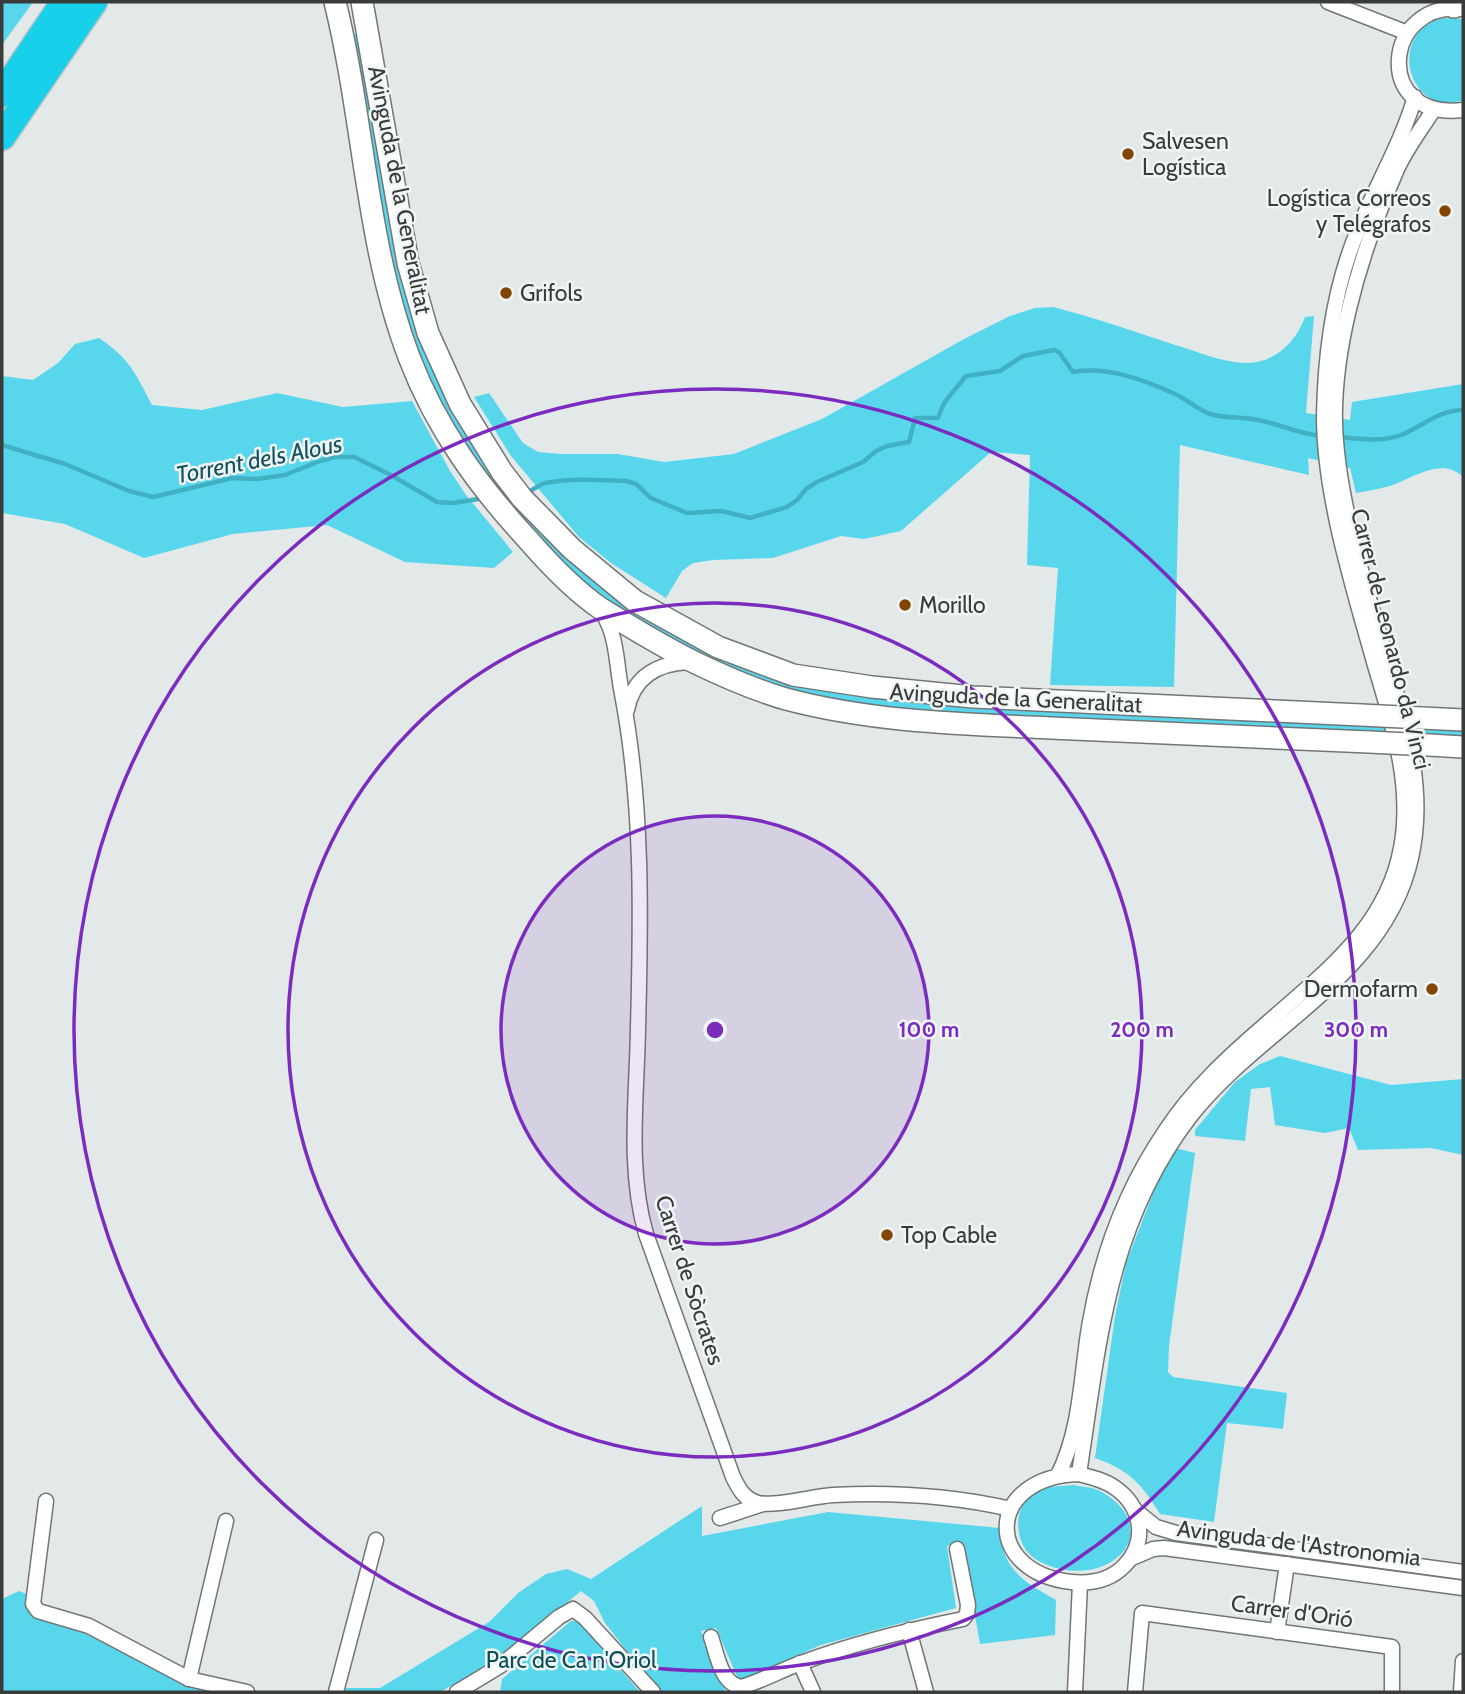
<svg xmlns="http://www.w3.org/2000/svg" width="1465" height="1694" font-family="Cabin,sans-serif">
  <rect width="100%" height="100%" fill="#e3e8e9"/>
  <g fill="#58d7ec">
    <polygon points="2,2 33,2 2,45"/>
    <path d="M 1445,18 L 1463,19 L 1463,100 C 1407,119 1385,29 1445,18 Z"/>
    <polygon points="360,33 417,323 568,557 794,682 855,696 895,700 1014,708 1463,728 1463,739 1023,719 856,706 772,686 669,642 601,598 520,522 452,426 427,377 399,299 379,208 350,36"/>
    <path d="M 1053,307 C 1093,317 1133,331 1172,344 C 1196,351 1220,362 1245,363 C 1274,364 1296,342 1305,317 L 1314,316 L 1306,413 L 1350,420 L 1352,402 L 1463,384 L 1463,477 C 1442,456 1413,478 1390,486 C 1379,489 1367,491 1356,493 L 1350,468 L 1308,458 L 1309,475 L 1180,445 L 1174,687 L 1050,685 L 1058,568 L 1027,565 L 1030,455 L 991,452 L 901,531 L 864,539 L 841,536 L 773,558 L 713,560 L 693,563 L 682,571 L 666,598 L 611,563 L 579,537 L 511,456 L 474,397 L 489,393 L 523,443 L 538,452 L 560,454 L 618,454 L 664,462 L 734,454 L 822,419 L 964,339 L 1010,316 L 1035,308 Z"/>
    <path d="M 99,338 C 130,359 136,374 152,405 L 202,410 L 277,393 L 343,407 L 412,401 L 450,471 L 466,495 L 513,552 L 494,568 L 405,562 L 327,525 L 233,534 L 144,558 L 65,524 L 2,513 L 2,376 L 33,380 L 58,363 L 75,344 Z"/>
    <polygon points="1280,1056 1391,1085 1463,1079 1463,1155 1431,1148 1358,1150 1349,1128 1325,1133 1275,1125 1270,1087 1251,1089 1245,1141 1195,1136 1195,1130 1235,1082 1260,1064"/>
    <path d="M 1171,1147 L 1195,1153 L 1169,1346 L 1168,1372 L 1173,1377 L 1287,1393 L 1283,1429 L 1227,1423 L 1214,1522 L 1160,1514 C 1142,1484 1129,1470 1095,1458 L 1115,1316 L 1126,1263 Z"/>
    <path d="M 1074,1485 C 1082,1487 1093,1487 1100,1491 C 1161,1524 1122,1582 1060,1569 C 1047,1566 1030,1559 1024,1547 C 1013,1527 1017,1498 1042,1489 C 1051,1486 1064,1486 1074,1485 Z"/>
    <path d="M 702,1506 L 702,1536 L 828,1512 L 1000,1528 C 1001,1569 1024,1582 1056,1600 L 1055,1635 L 980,1644 L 962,1544 L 947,1546 L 956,1608 L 821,1645 L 739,1681 L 716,1628 L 701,1631 L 726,1692 L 659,1692 L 605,1623 L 594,1601 L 581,1591 L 496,1661 L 440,1692 L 345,1692 L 346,1688 L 380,1688 L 489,1622 L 518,1593 L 546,1574 L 567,1569 L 591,1579 Z"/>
    <polygon points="19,1591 29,1595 44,1620 86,1634 187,1684 211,1692 2,1692 2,1599"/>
    <polygon points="571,1621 578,1621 640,1692 500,1692 502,1679"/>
  </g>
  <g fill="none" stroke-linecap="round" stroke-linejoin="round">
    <g stroke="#41b0c2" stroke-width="4.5">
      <path d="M 1340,437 C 1359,439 1383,442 1401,435 C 1423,426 1439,410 1463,410"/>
      <polyline points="2,445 65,464 129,491 153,497 233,478 257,479 285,475 320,461 335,457 354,457 389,474 437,502 453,503 485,498"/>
      <path d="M 525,493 C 533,491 538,485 545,483 C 572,478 599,480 626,481 L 636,484 L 651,498 L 687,513 L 722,511 L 750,518 L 787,507 L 797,500 L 806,489 L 817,482 L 863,462 L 876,451 L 887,446 L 909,442 L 915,418 L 938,418 L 944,403 L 966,376 L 1000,371 L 1023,356 L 1054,350 L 1059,352 L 1073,372 C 1108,366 1145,380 1177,395 C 1188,400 1198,410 1210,414 C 1225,419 1243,416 1258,420 C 1280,424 1299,434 1321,436"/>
    </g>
    <defs>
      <g id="street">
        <polyline points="1328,2 1405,32"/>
        <path d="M 1463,9 C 1383,0 1372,121 1463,110"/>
        <path d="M 602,612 C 618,637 616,665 622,694 C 643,804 641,916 638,1028 C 637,1096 627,1168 646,1234 L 733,1477 C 739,1489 744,1499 758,1503 C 776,1507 813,1496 833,1495 C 891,1492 954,1496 1011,1509"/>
        <path d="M 627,710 C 633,677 657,663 690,662"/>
        <path d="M 1079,1474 C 1099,1344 1107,1226 1189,1118 C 1258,1028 1385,977 1411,858 C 1428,784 1402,714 1382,643 C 1364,581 1344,517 1337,452 C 1326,364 1360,254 1395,174 C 1404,151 1421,130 1434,109"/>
        <path d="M 1079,1474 C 1091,1477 1104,1480 1114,1487 C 1142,1506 1148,1540 1125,1565 C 1111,1580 1091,1584 1071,1582 C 983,1572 985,1477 1079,1474 Z"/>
        <path d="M 1058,1475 C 1081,1429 1081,1376 1089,1327 C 1101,1255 1125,1190 1166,1130 C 1192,1090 1229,1056 1265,1025 C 1322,974 1386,929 1401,848 C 1413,785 1392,723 1374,662 C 1353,587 1324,495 1324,416 C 1325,355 1334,287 1358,230 C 1376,185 1401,144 1415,97"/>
        <polyline points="46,1501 33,1604 38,1611 89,1626 189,1679 247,1692"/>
        <polyline points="1135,1510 1156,1527 1176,1533 1463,1572"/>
        <polyline points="720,1518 763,1504"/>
        <polyline points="1132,1558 1153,1549 1164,1548 1463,1588"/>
        <polyline points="909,1630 926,1692"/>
        <polyline points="1277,1632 1287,1564"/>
        <path d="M 711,1637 C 717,1654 721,1684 741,1687 C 762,1681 781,1670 801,1663 C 854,1643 908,1630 963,1619 L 967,1614 L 968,1605 L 957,1549"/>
        <polyline points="800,1663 813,1692"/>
        <polyline points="189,1679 226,1521"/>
        <polyline points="336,1692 376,1540"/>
        <polyline points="457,1692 500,1666 559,1617 573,1609 585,1618 653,1692"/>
        <polyline points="1075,1692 1080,1583"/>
        <polyline points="1135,1692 1142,1613 1392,1647 1392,1692"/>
        <polyline points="1461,1692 1463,1661"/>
      </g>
      <g id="secondary">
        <path d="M 335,2 C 364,119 366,244 409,357 C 436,428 479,487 530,542 C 551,566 574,590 600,608 C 632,628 663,647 696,663 C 725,677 755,690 786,699 C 872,722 962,724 1051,728 C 1157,733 1263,737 1369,742"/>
        <polyline points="362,2 408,263 428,333 460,404 502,472 522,498 572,549 635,601 718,647 793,675 872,687 973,697 1361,715"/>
        <polyline points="1454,7 1459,2"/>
        <polyline points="1422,718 1463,720"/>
        <polyline points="1429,745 1463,747"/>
      </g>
      <g id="highway">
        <polyline points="2,94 64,2"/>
        <polyline points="2,137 94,2"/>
      </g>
    </defs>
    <use href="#street" stroke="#717676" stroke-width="17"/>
    <use href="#secondary" stroke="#717676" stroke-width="24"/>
    <use href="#highway" stroke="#c4c4c4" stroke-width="29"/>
    <use href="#street" stroke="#fff" stroke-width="14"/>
    <use href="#secondary" stroke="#fff" stroke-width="21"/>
    <use href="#highway" stroke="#18d0e9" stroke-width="26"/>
    <defs>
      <g id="secondary-bridge">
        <polyline points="1361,715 1422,718"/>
        <polyline points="1369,742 1429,745"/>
      </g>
    </defs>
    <use href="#secondary-bridge" stroke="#717676" stroke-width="24" stroke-linecap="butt"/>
    <use href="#secondary-bridge" stroke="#fff" stroke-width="21"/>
  </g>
  <circle cx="715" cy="1030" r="214" fill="#7b2cbf" fill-opacity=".12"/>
  <g fill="none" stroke="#7b2cbf" stroke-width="3.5">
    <circle cx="715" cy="1030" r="214"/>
    <circle cx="715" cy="1030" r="427"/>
    <circle cx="715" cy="1030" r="641"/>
  </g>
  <g fill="#824600" stroke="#f0f5f6" stroke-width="2.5">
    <circle cx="1128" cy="154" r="7"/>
    <circle cx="1445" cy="211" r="7"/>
    <circle cx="506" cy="293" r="7"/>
    <circle cx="905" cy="605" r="7"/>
    <circle cx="1432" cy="989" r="7"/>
    <circle cx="887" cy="1235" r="7"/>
  </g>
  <g text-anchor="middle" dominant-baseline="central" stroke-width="5" stroke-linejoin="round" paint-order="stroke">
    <g font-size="23" fill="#3a3c3c" stroke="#f0f5f6" text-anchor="start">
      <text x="1142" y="141">Salvesen<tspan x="1142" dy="26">Logística</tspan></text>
      <text x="1431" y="198" text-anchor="end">Logística Correos<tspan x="1431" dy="26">y Telégrafos</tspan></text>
      <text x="520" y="293">Grifols</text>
      <text x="919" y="605">Morillo</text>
      <text x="1418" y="989" text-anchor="end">Dermofarm</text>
      <text x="901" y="1235">Top Cable</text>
    </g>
    <g font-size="23" fill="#3a3c3c" stroke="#f0f5f6">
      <text transform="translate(400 190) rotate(79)">Avinguda de la Generalitat</text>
      <text transform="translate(1391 639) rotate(76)">Carrer de Leonardo da Vinci</text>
      <text transform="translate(1016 698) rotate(3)">Avinguda de la Generalitat</text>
      <text transform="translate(690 1280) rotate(72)">Carrer de Sòcrates</text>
      <text transform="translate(1299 1543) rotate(7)">Avinguda de l'Astronomia</text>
      <text transform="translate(1292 1611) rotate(8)">Carrer d'Orió</text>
    </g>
    <g font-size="23" fill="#0a4d56" stroke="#f0f5f6">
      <text x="571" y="1660">Parc de Ca n'Oriol</text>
    </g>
    <g font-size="24" font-style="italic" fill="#14535d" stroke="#f0f5f6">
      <text transform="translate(259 459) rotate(-11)">Torrent dels Alous</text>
    </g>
  </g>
  <circle cx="715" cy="1030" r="10" fill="#7b2cbf" stroke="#f0f5f6" stroke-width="3.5"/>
  <g font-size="21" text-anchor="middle" font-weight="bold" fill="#7b2cbf" stroke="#f0f5f6" stroke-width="5" stroke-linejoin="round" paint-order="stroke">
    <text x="929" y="1037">100 m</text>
    <text x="1142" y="1037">200 m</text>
    <text x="1356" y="1037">300 m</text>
  </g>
  <rect width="1465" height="1694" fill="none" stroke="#3a3c3c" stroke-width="7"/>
</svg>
